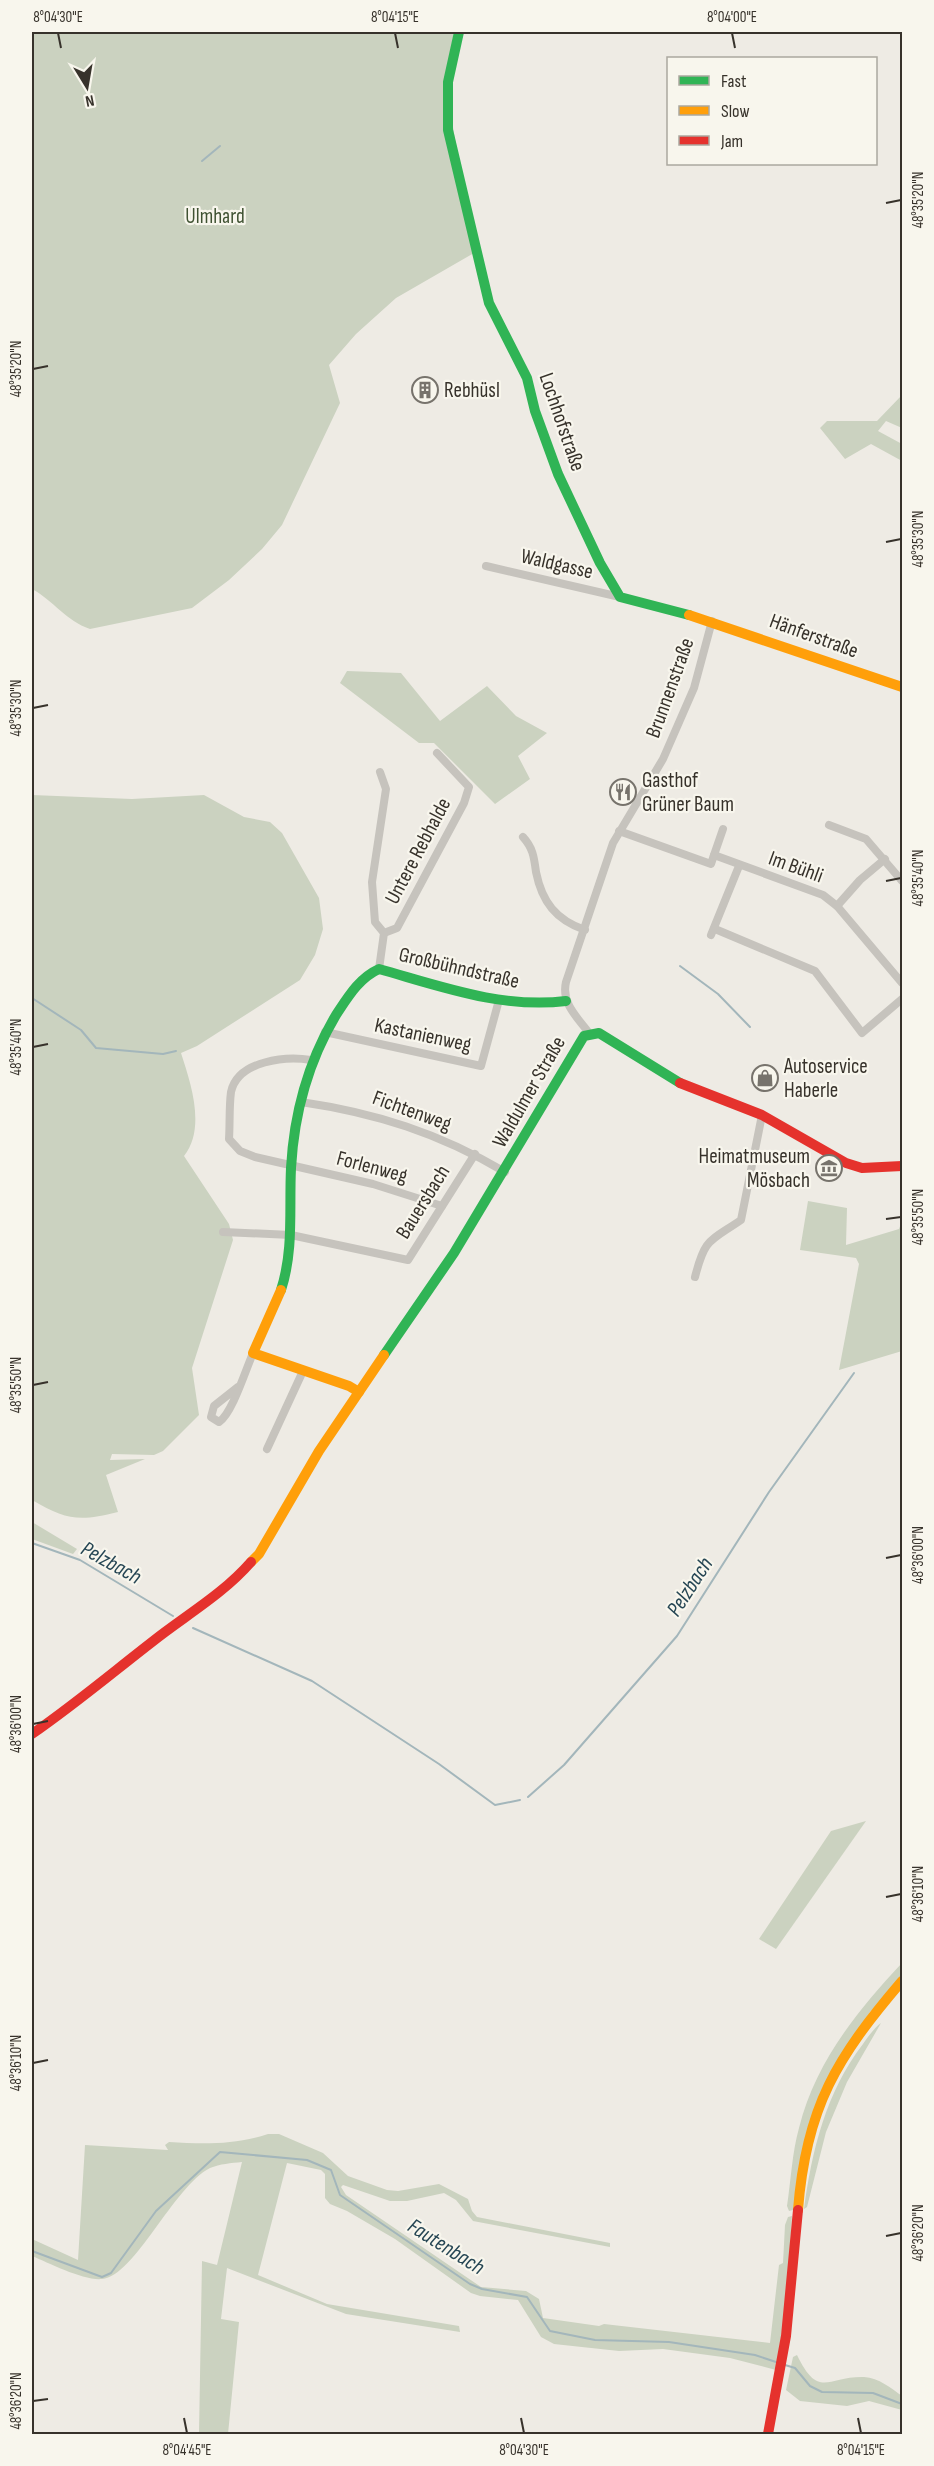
<svg xmlns="http://www.w3.org/2000/svg" width="934" height="2466" font-family="'Sofia Sans Condensed',sans-serif">
  <rect width="100%" height="100%" fill="#eeebe4"/>
  <g fill="#cbd2c0">
    <path d="M 32,32 L 454,32 L 445,79 L 474,253 L 396,298 L 356,334 L 329,365 L 340,403 L 282,525 L 262,549 L 229,580 L 192,608 L 90,629 C 66,621 54,601 32,589 Z"/>
    <polygon points="902,395 902,428 886,421 878,431 902,444 902,461 871,444 845,459 820,428 827,421 877,421"/>
    <polygon points="347,671 401,673 440,721 487,686 516,716 547,733 518,756 530,779 495,804 434,743 419,743 340,683"/>
    <path d="M 32,795 L 132,799 L 204,795 L 244,817 L 270,822 L 282,833 L 319,898 L 323,929 L 315,955 L 300,980 L 197,1046 L 181,1053 C 191,1084 206,1128 184,1156 L 229,1224 L 233,1240 L 192,1368 L 199,1415 L 163,1451 L 154,1455 L 112,1454 L 110,1460 L 145,1459 L 106,1475 L 118,1512 C 79,1522 66,1520 32,1500 Z"/>
    <polygon points="808,1201 847,1208 846,1245 899,1229 902,1221 902,1351 839,1370 859,1264 856,1258 800,1250"/>
    <polygon points="32,1522 77,1549 73,1554 32,1539"/>
    <polygon points="866,1821 776,1949 759,1939 831,1831"/>
    <path d="M 902,1963 L 902,1976 L 870,2012 L 823,2087 L 793,2210 L 789,2211 L 787,2206 C 791,2180 792,2153 799,2128 C 815,2063 857,2011 902,1963 Z"/>
    <path d="M 881,2023 L 847,2082 L 826,2132 L 807,2207 L 804,2209 C 812,2150 826,2092 863,2044 C 868,2037 874,2028 881,2023 Z"/>
    <path d="M 268,2134 L 279,2134 L 323,2153 L 348,2176 L 387,2190 L 398,2191 L 439,2184 L 468,2199 L 472,2211 L 477,2217 L 610,2243 L 610,2247 L 473,2221 L 456,2200 L 444,2193 L 407,2201 L 390,2201 L 343,2185 L 341,2187 L 346,2195 L 481,2287 L 526,2291 L 539,2299 L 543,2318 L 599,2326 L 604,2324 L 770,2343 L 779,2265 L 783,2263 L 785,2225 L 788,2217 L 792,2216 L 787,2298 L 776,2370 L 730,2358 L 663,2349 L 619,2351 L 554,2344 L 541,2337 L 518,2300 L 480,2296 L 471,2293 L 395,2239 L 347,2211 L 330,2204 L 325,2198 L 325,2174 L 321,2170 L 287,2163 L 258,2275 L 327,2304 L 459,2326 L 460,2332 L 346,2314 L 227,2268 L 221,2319 L 239,2322 L 228,2434 L 199,2434 L 202,2261 L 217,2265 L 242,2162 C 231,2163 220,2164 210,2168 C 173,2187 135,2276 102,2279 C 84,2281 49,2263 32,2256 L 32,2239 L 78,2260 L 85,2145 L 168,2150 L 165,2145 L 169,2142 C 204,2144 234,2145 268,2134 Z"/>
    <path d="M 797,2355 C 819,2400 827,2376 864,2377 C 879,2378 891,2388 902,2396 L 902,2410 L 869,2401 L 847,2406 L 800,2401 L 786,2390 L 793,2357 Z"/>
  </g>
  <g fill="none" stroke-linecap="round" stroke-linejoin="round">
    <g stroke="#a3b6bb" stroke-width="2">
      <polyline points="202,161 220,146"/>
      <polyline points="680,966 718,994 750,1027"/>
      <polyline points="32,998 81,1030 96,1048 163,1054 176,1051"/>
      <polyline points="32,1543 80,1560 173,1616"/>
      <polyline points="193,1628 312,1681 439,1764 495,1805 520,1800"/>
      <polyline points="528,1797 564,1765 677,1636 769,1492 854,1373"/>
      <polyline points="32,2251 102,2277 111,2273 156,2211 220,2152 307,2160 331,2170 340,2195 470,2284 482,2289 527,2297 550,2331 595,2340 669,2342 755,2355 779,2363"/>
      <polyline points="785,2365 795,2368 810,2386 822,2392 873,2393 902,2404"/>
    </g>
    <g stroke="#c6c3bd" stroke-width="8">
      <polyline points="486,566 620,597"/>
      <polyline points="829,825 866,839 902,881"/>
      <polyline points="619,831 711,864 714,855 823,895 837,906 902,983"/>
      <path d="M 523,837 C 533,848 534,857 536,872 C 542,902 556,920 585,930"/>
      <polyline points="714,855 723,829"/>
      <polyline points="837,906 860,880 885,859"/>
      <polyline points="715,929 815,971 862,1033 902,999"/>
      <polyline points="384,933 397,928 464,803 469,787 437,753"/>
      <polyline points="711,935 739,866"/>
      <polyline points="379,969 384,933 375,922 372,882 386,789 380,772"/>
      <polyline points="325,1032 481,1066 499,1000"/>
      <path d="M 589,1033 C 577,1017 561,1003 566,982 L 613,843 L 663,759 L 694,688 L 712,621"/>
      <path d="M 311,1060 C 287,1056 238,1060 231,1092 C 229,1107 230,1124 229,1139 L 240,1151 L 255,1157 L 373,1184 L 442,1206"/>
      <path d="M 301,1102 C 376,1113 439,1133 505,1172"/>
      <polyline points="223,1232 291,1235 408,1260 475,1154"/>
      <path d="M 695,1277 C 705,1238 709,1242 741,1220 L 762,1115"/>
      <path d="M 238,1387 L 214,1406 L 211,1417 L 219,1422 C 232,1414 246,1369 253,1353"/>
      <polyline points="267,1449 303,1371"/>
    </g>
    <g stroke="#30b455" stroke-width="10">
      <polyline points="459,32 448,82 448,130 489,303 527,378 535,411 558,474 600,563 620,597 689,615"/>
      <path d="M 281,1290 C 294,1250 289,1209 291,1168 C 294,1114 308,1062 336,1015 C 348,997 359,978 379,969 C 440,986 502,1009 566,1001"/>
      <polyline points="384,1355 454,1253 584,1036 599,1033 680,1083"/>
    </g>
    <g stroke="#ff9f0a" stroke-width="10">
      <polyline points="689,615 902,687"/>
      <polyline points="281,1290 253,1353 349,1386 359,1392"/>
      <polyline points="251,1562 259,1554 319,1451 384,1355"/>
      <path d="M 798,2210 C 806,2107 837,2057 902,1981"/>
    </g>
    <g stroke="#e5322d" stroke-width="10">
      <polyline points="680,1083 762,1115 846,1163 862,1168 902,1166"/>
      <path d="M 32,1734 C 74,1705 112,1673 152,1642 C 186,1615 222,1595 251,1562"/>
      <polyline points="768,2434 786,2336 798,2210"/>
    </g>
  </g>
  <path fill="none" stroke="#37322b" stroke-width="2" d="M 58,33 L 61,48M 395,33 L 398,48M 732,33 L 735,48M 886,203 L 901,200M 33,369 L 48,366M 886,542 L 901,539M 33,708 L 48,705M 886,881 L 901,878M 33,1047 L 48,1044M 886,1219 L 901,1217M 33,1385 L 48,1382M 886,1558 L 901,1555M 33,1724 L 48,1721M 886,1897 L 901,1894M 33,2063 L 48,2060M 886,2236 L 901,2233M 33,2401 L 48,2399M 184,2418 L 187,2433M 521,2418 L 524,2433M 858,2418 L 861,2433"/>
  <defs>
    <symbol id="building-ring" viewBox="-11 -11 22 22"><circle r="9.5" fill="#f8f6ed" stroke="#77736c" stroke-width="1.5"/><path d="M-4-6H4V6H1V3H-1V6H-4ZM-2.5-4.3h1.7v1.8h-1.7ZM.8-4.3h1.7v1.8H.8ZM-2.5-1h1.7V.8h-1.7ZM.8-1h1.7V.8H.8Z" fill="#77736c"/></symbol>
    <symbol id="restaurant-ring" viewBox="-11 -11 22 22"><circle r="9.5" fill="#f8f6ed" stroke="#77736c" stroke-width="1.5"/><path d="M-5-6h1v4h1v-4h1v4h1v-4h1v5L-1.5 .5V6h-2V.5L-5-1ZM5-6V6H3V1.5H1.5Q1.5-4 5-6Z" fill="#77736c"/></symbol>
    <symbol id="shop-ring" viewBox="-11 -11 22 22"><circle r="9.5" fill="#f8f6ed" stroke="#77736c" stroke-width="1.5"/><path d="M-5-2.5h2.3a2.7 3.5 0 0 1 5.4 0H5L5.5 6h-11ZM-1.5-2.5h3a1.5 2.3 0 0 0-3 0Z" fill="#77736c"/></symbol>
    <symbol id="museum-ring" viewBox="-11 -11 22 22"><circle r="9.5" fill="#f8f6ed" stroke="#77736c" stroke-width="1.5"/><path d="M0-6L6-3V-2H-6V-3ZM-5-1h2V3h-2ZM-1-1h2V3h-2ZM3-1h2V3H3ZM-6 4H6V6H-6Z" fill="#77736c"/></symbol>
  </defs>
  <g fill-rule="evenodd">
    <use href="#building-ring" x="410" y="375" width="30" height="30"/>
    <use href="#restaurant-ring" x="608" y="777" width="30" height="30"/>
    <use href="#shop-ring" x="750" y="1063" width="30" height="30"/>
    <use href="#museum-ring" x="814" y="1153" width="30" height="30"/>
  </g>
  <g text-anchor="middle" dominant-baseline="central" stroke-width="4.5" stroke-linejoin="round" paint-order="stroke">
    <g font-size="21" fill="#3f5232" stroke="#f8f6ed">
      <text x="215" y="216">Ulmhard</text>
    </g>
    <g font-size="21" fill="#37322b" stroke="#f8f6ed" text-anchor="start">
      <text x="444" y="390">Rebhüsl</text>
      <text x="642" y="780">Gasthof<tspan x="642" dy="24">Grüner Baum</tspan></text>
      <text x="784" y="1066">Autoservice<tspan x="784" dy="24">Haberle</tspan></text>
      <text x="810" y="1156" text-anchor="end">Heimatmuseum<tspan x="810" dy="24">Mösbach</tspan></text>
    </g>
    <g font-size="21" fill="#37322b" stroke="#f8f6ed">
      <text transform="translate(562 422) rotate(71)">Lochhofstraße</text>
      <text transform="translate(557 564) rotate(13)">Waldgasse</text>
      <text transform="translate(814 636) rotate(20)">Hänferstraße</text>
      <text transform="translate(670 688) rotate(-70)">Brunnenstraße</text>
      <text transform="translate(418 851) rotate(-62)">Untere Rebhalde</text>
      <text transform="translate(796 867) rotate(20)">Im Bühli</text>
      <text transform="translate(459 968) rotate(13)">Großbühndstraße</text>
      <text transform="translate(423 1035) rotate(12)">Kastanienweg</text>
      <text transform="translate(529 1092) rotate(-60)">Waldulmer Straße</text>
      <text transform="translate(412 1111) rotate(20)">Fichtenweg</text>
      <text transform="translate(372 1167) rotate(15)">Forlenweg</text>
      <text transform="translate(423 1202) rotate(-58)">Bauersbach</text>
    </g>
    <g font-size="22" font-style="italic" fill="#264654" stroke="#f8f6ed">
      <text transform="translate(111 1563) rotate(29)">Pelzbach</text>
      <text transform="translate(690 1587) rotate(-57)">Pelzbach</text>
      <text transform="translate(446 2247) rotate(32)">Fautenbach</text>
    </g>
  </g>
  <rect width="934" height="2466" fill="none" stroke="#f8f6ed" stroke-width="66"/>
  <rect x="667" y="57" width="210" height="108" fill="#f8f6ed" stroke="#aba89f" stroke-width="1.5"/>
  <rect x="679" y="76" width="30" height="9" fill="#30b455" stroke="#aba89f" stroke-width="1.5"/>
  <text x="721" y="87" font-size="18" fill="#37322b">Fast</text>
  <rect x="679" y="106" width="30" height="9" fill="#ff9f0a" stroke="#aba89f" stroke-width="1.5"/>
  <text x="721" y="117" font-size="18" fill="#37322b">Slow</text>
  <rect x="679" y="136" width="30" height="9" fill="#e5322d" stroke="#aba89f" stroke-width="1.5"/>
  <text x="721" y="147" font-size="18" fill="#37322b">Jam</text>
  <g transform="translate(87 87) rotate(169)" stroke="#f8f6ed" stroke-width="4.5" paint-order="stroke">
  <path d="M0-4.5L10 22L0 15L-10 22Z" fill="#37322b"/>
  <text y="-9" font-size="16" font-weight="bold" text-anchor="middle" fill="#37322b">N</text>
  </g>
  <rect x="33" y="33" width="868" height="2400" fill="none" stroke="#37322b" stroke-width="2"/>
  <g font-size="15" text-anchor="middle" fill="#37322b">
    <text x="58" y="22">8°04'30"E</text>
    <text x="395" y="22">8°04'15"E</text>
    <text x="732" y="22">8°04'00"E</text>
    <text transform="translate(918 200) rotate(-90)" y="5">48°35'20"N</text>
    <text transform="translate(16 369) rotate(-90)" y="5">48°35'20"N</text>
    <text transform="translate(918 539) rotate(-90)" y="5">48°35'30"N</text>
    <text transform="translate(16 708) rotate(-90)" y="5">48°35'30"N</text>
    <text transform="translate(918 878) rotate(-90)" y="5">48°35'40"N</text>
    <text transform="translate(16 1047) rotate(-90)" y="5">48°35'40"N</text>
    <text transform="translate(918 1217) rotate(-90)" y="5">48°35'50"N</text>
    <text transform="translate(16 1385) rotate(-90)" y="5">48°35'50"N</text>
    <text transform="translate(918 1555) rotate(-90)" y="5">48°36'00"N</text>
    <text transform="translate(16 1724) rotate(-90)" y="5">48°36'00"N</text>
    <text transform="translate(918 1894) rotate(-90)" y="5">48°36'10"N</text>
    <text transform="translate(16 2063) rotate(-90)" y="5">48°36'10"N</text>
    <text transform="translate(918 2233) rotate(-90)" y="5">48°36'20"N</text>
    <text transform="translate(16 2401) rotate(-90)" y="5">48°36'20"N</text>
    <text x="187" y="2455">8°04'45"E</text>
    <text x="524" y="2455">8°04'30"E</text>
    <text x="861" y="2455">8°04'15"E</text>
  </g>
</svg>
